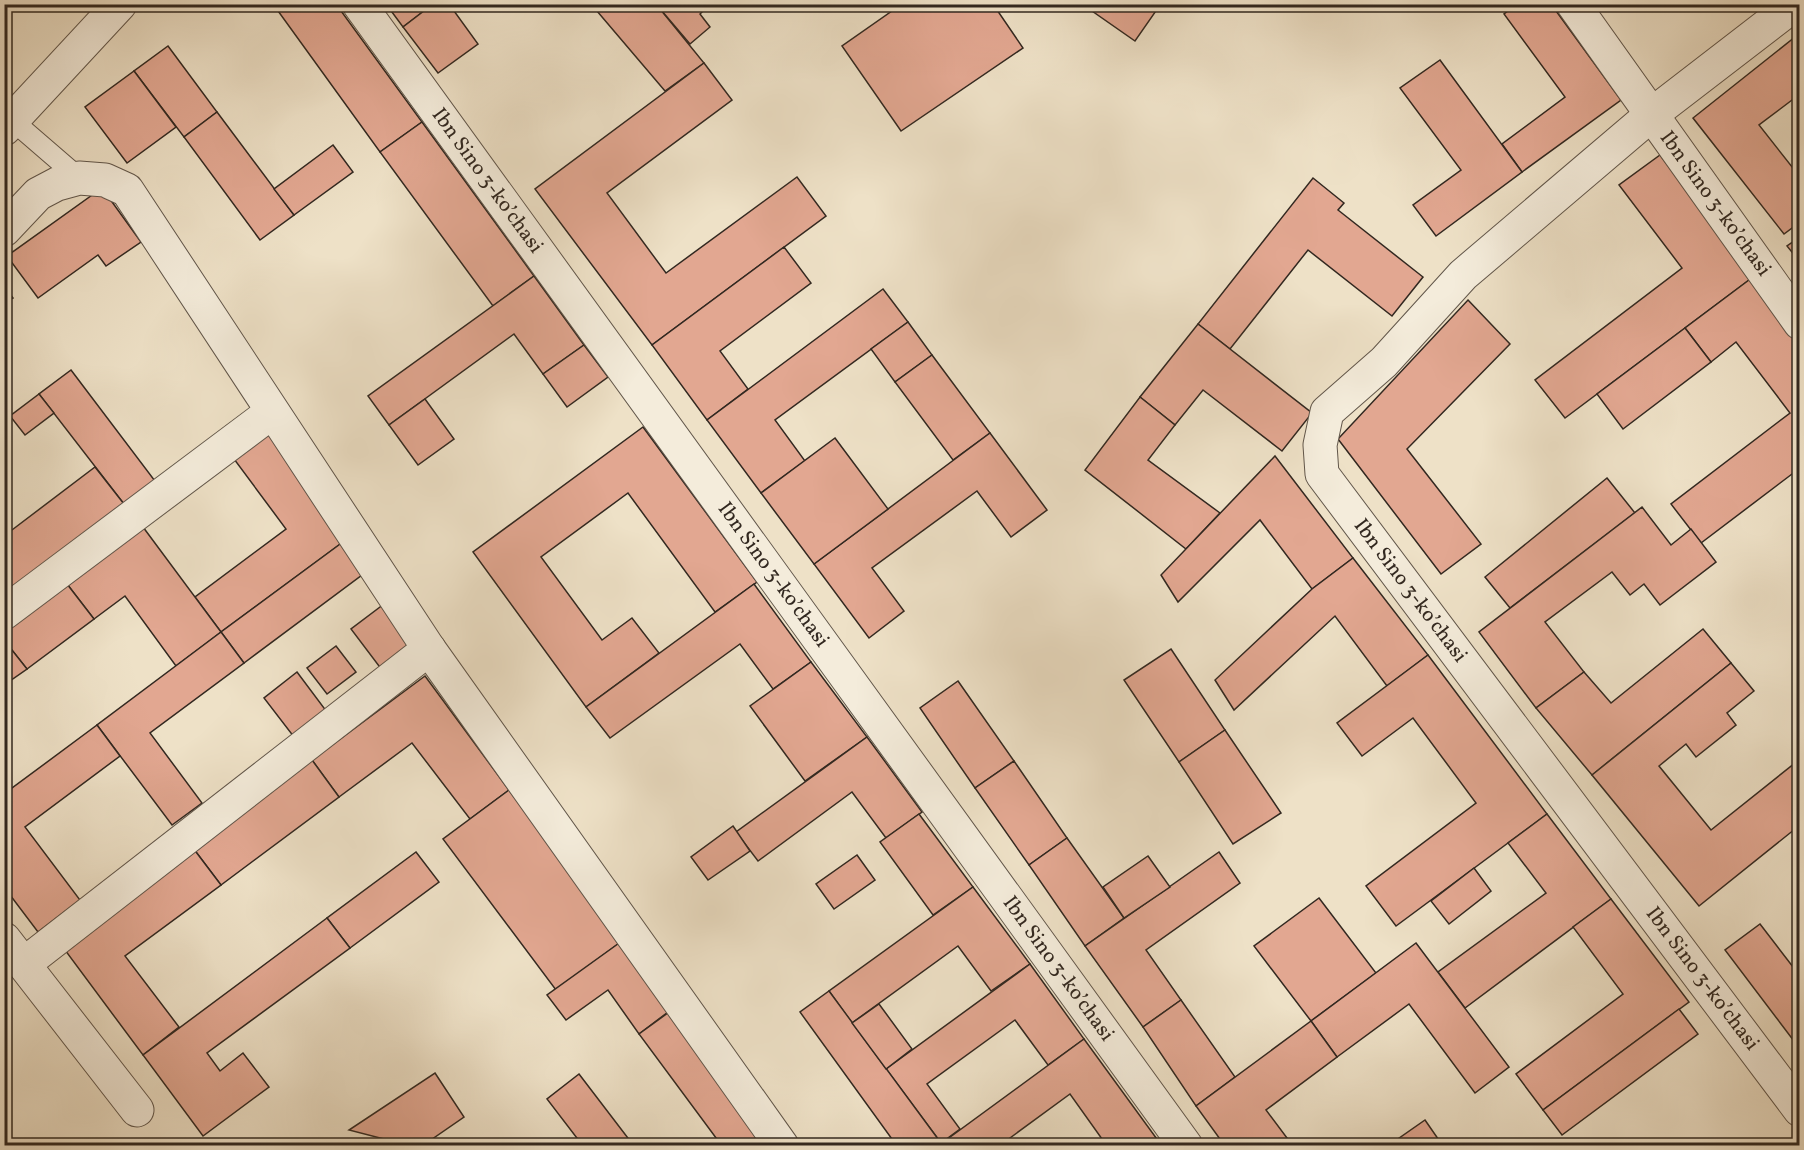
<svg xmlns="http://www.w3.org/2000/svg" width="1804" height="1150" font-family="Vollkorn,serif">
  <rect width="100%" height="100%" fill="#eee1c7"/>
  <filter id="stains"><feTurbulence type="fractalNoise" baseFrequency=".00333" numOctaves="4"/><feColorMatrix values="0 0 0 0 .2 0 0 0 0 .09 0 0 0 0 .02 0 0 0 .5 -.17"/></filter>
  <radialGradient id="worn" r=".72"><stop offset=".6" stop-color="#630" stop-opacity="0"/><stop offset="1" stop-color="#630" stop-opacity=".3"/></radialGradient>
  <g fill="#e2a791" stroke="#322820" stroke-width="1.5">
    <polygon points="273,4 336,4 422,122 380,152"/>
    <polygon points="386,4 433,4 403,27"/>
    <polygon points="433,4 449,4 478,44 438,73 403,27"/>
    <polygon points="591,4 656,4 704,63 665,91"/>
    <polygon points="656,4 710,4 700,14 710,27 690,44"/>
    <polygon points="902,4 993,4 1023,48 901,131 842,46"/>
    <polygon points="1082,4 1153,4 1158,8 1135,41"/>
    <polygon points="1517,4 1551,4 1621,100 1522,172 1502,144 1565,97 1504,14"/>
    <polygon points="1800,33 1800,94 1759,125 1800,177 1800,222 1784,234 1693,118"/>
    <polygon points="168,46 217,112 184,137 134,71"/>
    <polygon points="1440,60 1522,172 1436,236 1413,205 1461,170 1400,88"/>
    <polygon points="704,63 732,100 607,193 666,273 797,177 826,216 652,345 535,189"/>
    <polygon points="134,71 176,127 127,163 85,107"/>
    <polygon points="217,112 294,215 260,240 184,137"/>
    <polygon points="422,122 534,276 493,306 380,152"/>
    <polygon points="333,145 353,172 294,215 274,189"/>
    <polygon points="1660,155 1753,277 1565,418 1535,380 1682,268 1619,185"/>
    <polygon points="1313,178 1344,203 1338,210 1423,277 1392,316 1308,250 1230,349 1198,324"/>
    <polygon points="102,188 141,242 106,266 98,255 38,298 7,256"/>
    <polygon points="1800,237 1800,262 1787,246"/>
    <polygon points="784,247 811,283 720,351 748,389 707,420 652,345"/>
    <polygon points="534,276 584,345 543,374 514,334 389,425 368,396"/>
    <polygon points="1753,277 1800,338 1800,468 1701,543 1671,504 1790,413 1736,342 1711,362 1685,328"/>
    <polygon points="4,286 13,298 4,303"/>
    <polygon points="883,289 908,322 775,420 805,461 761,493 707,420"/>
    <polygon points="1468,300 1510,344 1407,449 1481,544 1441,574 1338,439"/>
    <polygon points="908,322 932,355 895,382 871,349"/>
    <polygon points="1198,324 1312,413 1282,451 1203,390 1175,425 1140,397"/>
    <polygon points="1685,328 1711,362 1623,429 1597,394"/>
    <polygon points="584,345 608,377 567,407 543,374"/>
    <polygon points="932,355 990,433 953,460 895,382"/>
    <polygon points="71,370 155,481 124,504 39,394"/>
    <polygon points="39,394 54,413 25,435 10,416"/>
    <polygon points="1140,397 1175,425 1148,460 1220,513 1186,549 1085,470"/>
    <polygon points="425,399 454,439 418,465 389,425"/>
    <polygon points="643,427 757,582 715,612 628,493 541,557 602,640 632,618 659,653 586,707 473,552"/>
    <polygon points="990,433 1047,510 1011,537 977,491 872,568 904,611 869,638 814,564"/>
    <polygon points="268,434 347,539 221,632 195,597 286,529 234,459"/>
    <polygon points="835,438 888,509 814,564 761,493"/>
    <polygon points="1275,456 1353,558 1312,589 1260,520 1178,602 1161,575"/>
    <polygon points="95,467 124,504 4,595 4,536"/>
    <polygon points="1607,478 1635,513 1510,608 1485,577"/>
    <polygon points="1642,507 1671,545 1691,529 1716,562 1660,605 1644,584 1630,595 1612,572 1545,622 1584,672 1536,708 1479,632"/>
    <polygon points="143,527 221,632 176,666 125,596 94,619 67,584"/>
    <polygon points="347,539 370,569 244,663 221,632"/>
    <polygon points="1353,558 1428,655 1387,686 1335,616 1234,710 1215,680 1312,589"/>
    <polygon points="67,584 94,619 27,669 4,640 4,629"/>
    <polygon points="754,584 811,662 773,689 740,644 610,738 586,707"/>
    <polygon points="388,601 419,643 382,670 351,629"/>
    <polygon points="1703,629 1731,663 1592,775 1536,708 1584,672 1611,703"/>
    <polygon points="221,632 244,663 150,733 202,803 172,825 97,725"/>
    <polygon points="4,640 27,669 4,685"/>
    <polygon points="336,646 356,672 327,694 307,668"/>
    <polygon points="1171,649 1225,730 1179,762 1124,680"/>
    <polygon points="1428,655 1547,814 1396,926 1366,886 1476,803 1413,718 1362,756 1337,723"/>
    <polygon points="811,662 867,737 805,781 750,706"/>
    <polygon points="1731,663 1754,691 1727,713 1736,725 1696,757 1686,744 1659,766 1711,830 1800,759 1800,825 1699,906 1592,775"/>
    <polygon points="297,672 327,712 294,737 264,698"/>
    <polygon points="425,676 509,790 470,819 412,743 339,797 312,760"/>
    <polygon points="958,681 1014,761 975,788 920,708"/>
    <polygon points="97,725 120,756 25,827 80,900 38,932 4,887 4,794"/>
    <polygon points="1225,730 1281,813 1233,844 1179,762"/>
    <polygon points="867,737 922,812 886,838 852,792 758,861 736,832"/>
    <polygon points="312,760 339,797 221,885 193,848"/>
    <polygon points="1014,761 1067,838 1029,865 975,788"/>
    <polygon points="509,790 622,941 556,990 443,839"/>
    <polygon points="919,814 973,887 933,915 880,842"/>
    <polygon points="1547,814 1611,899 1465,1008 1438,972 1546,893 1508,843"/>
    <polygon points="733,826 750,851 708,880 691,857"/>
    <polygon points="1067,838 1124,918 1085,946 1029,865"/>
    <polygon points="193,848 221,885 125,956 179,1027 143,1055 62,946"/>
    <polygon points="416,852 439,882 350,948 327,918"/>
    <polygon points="1219,852 1240,883 1146,950 1181,1000 1143,1027 1085,946"/>
    <polygon points="857,855 875,880 834,909 816,884"/>
    <polygon points="1148,856 1170,887 1124,918 1103,887"/>
    <polygon points="1474,868 1491,891 1449,924 1431,901"/>
    <polygon points="973,887 1030,964 991,991 958,946 852,1023 829,991"/>
    <polygon points="1319,898 1376,973 1311,1021 1254,946"/>
    <polygon points="1611,899 1689,1002 1543,1110 1516,1074 1623,994 1573,927"/>
    <polygon points="327,918 350,948 207,1053 220,1071 243,1053 269,1087 203,1136 143,1055"/>
    <polygon points="1760,924 1800,976 1800,1049 1725,950"/>
    <polygon points="622,941 672,1009 639,1034 608,990 566,1020 547,995"/>
    <polygon points="1416,943 1509,1067 1475,1093 1409,1004 1337,1057 1311,1021"/>
    <polygon points="1030,964 1084,1039 1048,1065 1015,1020 927,1084 960,1129 941,1143 886,1069"/>
    <polygon points="829,991 941,1143 938,1146 897,1146 800,1012"/>
    <polygon points="1181,1000 1235,1077 1196,1106 1143,1027"/>
    <polygon points="879,1004 912,1049 886,1069 852,1023"/>
    <polygon points="676,1007 761,1146 722,1146 639,1034"/>
    <polygon points="1679,1009 1698,1034 1562,1135 1543,1110"/>
    <polygon points="1311,1021 1337,1057 1266,1110 1293,1146 1225,1146 1196,1106"/>
    <polygon points="1084,1039 1162,1146 1107,1146 1070,1094 999,1146 938,1146"/>
    <polygon points="435,1073 464,1117 422,1146 411,1146 349,1130"/>
    <polygon points="579,1074 634,1146 583,1146 547,1099"/>
    <polygon points="1425,1120 1443,1146 1398,1146 1395,1141"/>
  </g>
  <g fill="none" stroke-linecap="round" stroke-linejoin="round">
    <defs>
      <polyline id="service" points="13,121 79,178"/>
      <g id="minor">
        <polyline points="359,4 1186,1146"/>
        <polyline points="1573,4 1800,323"/>
        <polyline points="1795,4 1651,115 1463,275 1384,362 1327,412 1320,445 1322,474 1800,1110"/>
        <polyline points="4,230 38,194 57,184 79,178 105,180 127,190 429,649 782,1146"/>
        <polyline points="4,613 272,412"/>
        <polyline points="4,939 137,1110"/>
        <polyline points="24,964 429,649"/>
      </g>
      <polyline id="tertiary" points="4,129 120,4"/>
    </defs>
    <use href="#service" stroke="#61564a" stroke-width="22"/>
    <use href="#minor" stroke="#61564a" stroke-width="35"/>
    <use href="#tertiary" stroke="#61564a" stroke-width="35"/>
    <use href="#service" stroke="#f4ecdb" stroke-width="20"/>
    <use href="#minor" stroke="#f4ecdb" stroke-width="33"/>
    <use href="#tertiary" stroke="#f4ecdb" stroke-width="33"/>
  </g>
  <g text-anchor="middle" dominant-baseline="central" stroke-width="5" stroke-linejoin="round" paint-order="stroke">
    <g font-size="21" fill="#322820" stroke="#f4ecdb">
      <text transform="translate(487 181) rotate(54)">Ibn Sino 3-koʼchasi</text>
      <text transform="translate(1715 204) rotate(54)">Ibn Sino 3-koʼchasi</text>
      <text transform="translate(773 575) rotate(54)">Ibn Sino 3-koʼchasi</text>
      <text transform="translate(1410 591) rotate(53)">Ibn Sino 3-koʼchasi</text>
      <text transform="translate(1058 969) rotate(54)">Ibn Sino 3-koʼchasi</text>
      <text transform="translate(1702 979) rotate(53)">Ibn Sino 3-koʼchasi</text>
    </g>
  </g>
  <rect width="1804" height="1150" fill="none" stroke="#eee1c7" stroke-width="24"/>
  <rect x="6" y="6" width="1792" height="1138" fill="none" stroke="#322820" stroke-width="3"/>
  <rect x="12" y="12" width="1780" height="1126" fill="none" stroke="#322820" stroke-width="1.5"/>
  <rect width="100%" height="100%" filter="url(#stains)"/>
  <rect width="100%" height="100%" fill="url(#worn)"/>
</svg>
